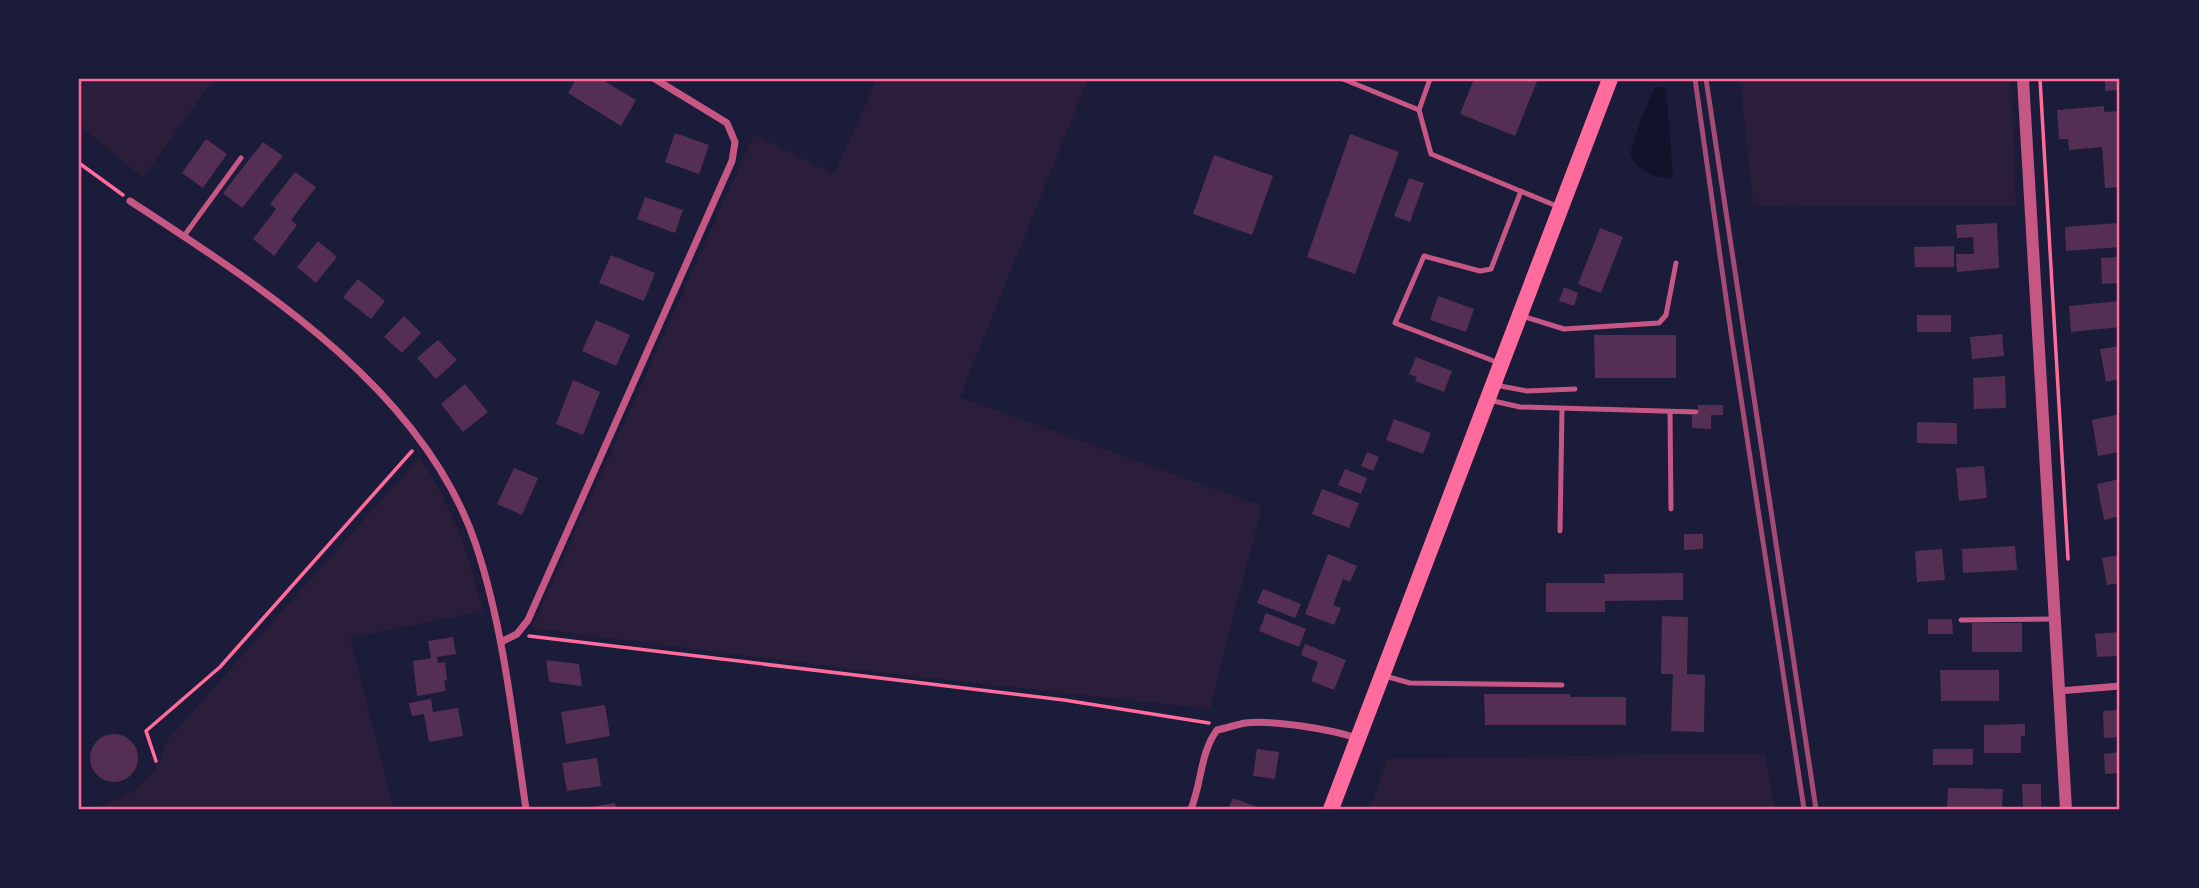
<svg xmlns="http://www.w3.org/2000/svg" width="2199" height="888" font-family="'Archivo Narrow',sans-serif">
  <rect width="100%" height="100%" fill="#1b1b3a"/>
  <g fill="#2a1e3b">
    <polygon points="79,79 214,79 143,178 79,125"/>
    <polygon points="877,79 1088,79 960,397 1262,506 1210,709 850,669 532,628 754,134 834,174"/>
    <polygon points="1740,79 2011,79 2016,206 1753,205"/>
    <path d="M 419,458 C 454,506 468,554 483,611 L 350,638 L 394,809 L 95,809 L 133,791 L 155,770 L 168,739 Z"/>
    <polygon points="1765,753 1775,809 1369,809 1388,759"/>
  </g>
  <path fill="#12122b" d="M 1655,87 L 1666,88 L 1673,179 C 1653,177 1640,173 1630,154 L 1640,121 Z"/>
  <g fill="#542f53">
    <polygon points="576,79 601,79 636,100 621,126 568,93"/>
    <polygon points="1474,79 1538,79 1515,136 1460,114"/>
    <polygon points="2105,79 2120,79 2120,90 2105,91"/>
    <polygon points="2104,106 2104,112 2120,111 2120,187 2105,188 2102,147 2069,150 2068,139 2059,139 2057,110"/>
    <polygon points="675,133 709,145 699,174 665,162"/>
    <polygon points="1350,134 1399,152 1355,274 1307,257"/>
    <polygon points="206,139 227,154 203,188 182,173"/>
    <polygon points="263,142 283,156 242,208 223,193"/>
    <polygon points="1214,155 1273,176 1252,235 1193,214"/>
    <polygon points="295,172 316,187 291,220 297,225 274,256 253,239 276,209 270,204"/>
    <polygon points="1409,178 1424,183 1410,222 1394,216"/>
    <polygon points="645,197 683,210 675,233 637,219"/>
    <polygon points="1997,223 1999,268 1957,272 1956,254 1974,254 1973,237 1957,238 1956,225"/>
    <polygon points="2118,223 2120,247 2066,251 2065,227"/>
    <polygon points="1600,228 1623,237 1601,293 1578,284"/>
    <polygon points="318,241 337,257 316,283 297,267"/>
    <polygon points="1954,246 1954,267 1915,267 1914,247"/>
    <polygon points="611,255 655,273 644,301 599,283"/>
    <polygon points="2120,257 2120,283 2102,284 2101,258"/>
    <polygon points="358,279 385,301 371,319 343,297"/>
    <polygon points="1564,287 1578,293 1574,306 1559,301"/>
    <polygon points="1438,296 1474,309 1466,332 1430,320"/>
    <polygon points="2120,301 2120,327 2071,332 2069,306"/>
    <rect x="1917" y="315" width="34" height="17"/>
    <polygon points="404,316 421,333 402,353 384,337"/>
    <polygon points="596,320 630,335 616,366 582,351"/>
    <polygon points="2002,334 2004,356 1972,359 1970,337"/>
    <polygon points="1594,335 1676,335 1676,378 1595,378"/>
    <polygon points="438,340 457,360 436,379 417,358"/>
    <polygon points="2120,346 2120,379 2106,382 2100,349"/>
    <polygon points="1416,357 1452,371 1444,392 1415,381 1417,377 1409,374"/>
    <polygon points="2005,376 2006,408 1974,409 1973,378"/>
    <polygon points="573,380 600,392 583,435 556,424"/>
    <polygon points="465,384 488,412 463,432 441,404"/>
    <polygon points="1698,405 1723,405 1723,415 1711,415 1711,429 1692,428 1692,415 1698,415"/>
    <polygon points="2120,414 2120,452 2098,456 2092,420"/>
    <polygon points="1394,419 1431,433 1423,454 1386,440"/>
    <polygon points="1917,422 1957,423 1957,444 1917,443"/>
    <polygon points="1367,452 1379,457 1373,471 1361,466"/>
    <polygon points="1984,466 1987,498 1959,501 1956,468"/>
    <polygon points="514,468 538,478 522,515 497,504"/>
    <polygon points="1345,469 1367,478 1361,494 1338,485"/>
    <polygon points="2120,479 2120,516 2104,520 2097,484"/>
    <polygon points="1322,489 1359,503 1349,528 1312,514"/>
    <polygon points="1684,534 1703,534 1703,549 1684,550"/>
    <polygon points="2015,546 2017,570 1963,573 1962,549"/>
    <polygon points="1942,549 1945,580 1917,582 1915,551"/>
    <polygon points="1328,554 1357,566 1350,582 1343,579 1333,605 1341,608 1334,625 1305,614"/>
    <polygon points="2120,555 2120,583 2107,585 2102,558"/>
    <polygon points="1683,573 1683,600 1605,601 1605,612 1546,612 1546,583 1605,583 1604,574"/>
    <polygon points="1263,589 1301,604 1295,618 1257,603"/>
    <polygon points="1266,613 1306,629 1299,647 1259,631"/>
    <polygon points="1662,616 1688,617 1687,674 1705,675 1704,732 1671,731 1673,674 1661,674"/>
    <polygon points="1928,619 1952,619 1953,634 1928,634"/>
    <rect x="1972" y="623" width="50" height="29"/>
    <polygon points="2120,632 2120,656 2097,657 2095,634"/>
    <polygon points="453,637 456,654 437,657 438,663 445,662 447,680 444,681 446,691 417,696 413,661 431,658 428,641"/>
    <polygon points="1305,644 1346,660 1334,690 1311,681 1318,662 1301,655"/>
    <polygon points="546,660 579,664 582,686 549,682"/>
    <polygon points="1940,670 1999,670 1999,701 1941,701"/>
    <polygon points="1484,694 1570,694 1570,697 1626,697 1626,725 1485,725"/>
    <polygon points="431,699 433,712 458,708 463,736 429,742 424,714 412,716 409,703"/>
    <polygon points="605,705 610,736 566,744 561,712"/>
    <polygon points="2120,710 2120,737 2104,738 2103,711"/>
    <polygon points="2025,724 2025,736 2021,736 2021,753 1984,753 1984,725"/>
    <circle cx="114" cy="758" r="24"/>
    <polygon points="1257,749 1279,752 1275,779 1253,776"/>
    <rect x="1933" y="749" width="40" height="16"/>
    <polygon points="2120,752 2120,773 2105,774 2104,754"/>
    <polygon points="597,758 601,786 567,791 562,763"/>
    <polygon points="2022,784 2041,784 2041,809 2023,809"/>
    <polygon points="1948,788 2003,789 2002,809 1947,809"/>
    <polygon points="1233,798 1262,809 1228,809"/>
    <polygon points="615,803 616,809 585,809 584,808"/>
  </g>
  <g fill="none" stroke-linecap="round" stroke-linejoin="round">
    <g stroke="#ff6b9d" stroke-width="3.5">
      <polyline points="2040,79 2068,559"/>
      <polyline points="79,163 123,195"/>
      <polyline points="529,636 1064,700 1209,723"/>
      <polyline points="156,761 146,731 220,667 412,451"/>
    </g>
    <g stroke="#c65784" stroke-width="5">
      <polyline points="1343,79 1419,110"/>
      <polyline points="1430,79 1419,110 1431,154 1559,207"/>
      <polyline points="184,236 241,158"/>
      <polyline points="1522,316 1564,329 1659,323 1666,315 1676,263"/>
      <polyline points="1499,363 1395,323 1424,256 1480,271 1491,269 1521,191"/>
      <polyline points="1495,385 1527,391 1575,389"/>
      <polyline points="1489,400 1520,407 1696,412"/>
      <polyline points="1670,412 1671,509"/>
      <polyline points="1560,531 1562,409"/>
      <polyline points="1961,620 2055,619"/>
      <polyline points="1385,676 1410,683 1562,685"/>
    </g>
    <g stroke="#c65784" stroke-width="7">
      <path d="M 130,201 C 260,286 424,389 476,545 C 504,630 513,721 526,809"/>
      <polyline points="501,642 517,634 528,620 732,161 735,142 727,123 655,79"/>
      <polyline points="2059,691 2120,686"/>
      <path d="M 1191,809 C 1202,782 1200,753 1217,730 C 1226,728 1236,725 1245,723 C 1274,720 1329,729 1357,738"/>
    </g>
    <polyline stroke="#c65784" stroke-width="12" points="2023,79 2066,809"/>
    <polyline stroke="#ff6b9d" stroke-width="16" points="1331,809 1610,79"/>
    <g stroke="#a44b75" stroke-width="5">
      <polyline points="1695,79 1731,333 1804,809"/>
      <polyline points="1706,79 1816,809"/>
    </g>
  </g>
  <rect width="2199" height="888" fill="none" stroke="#1b1b3a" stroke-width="161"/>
  <rect x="80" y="80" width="2038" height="728" fill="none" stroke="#ff6b9d" stroke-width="2.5"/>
</svg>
